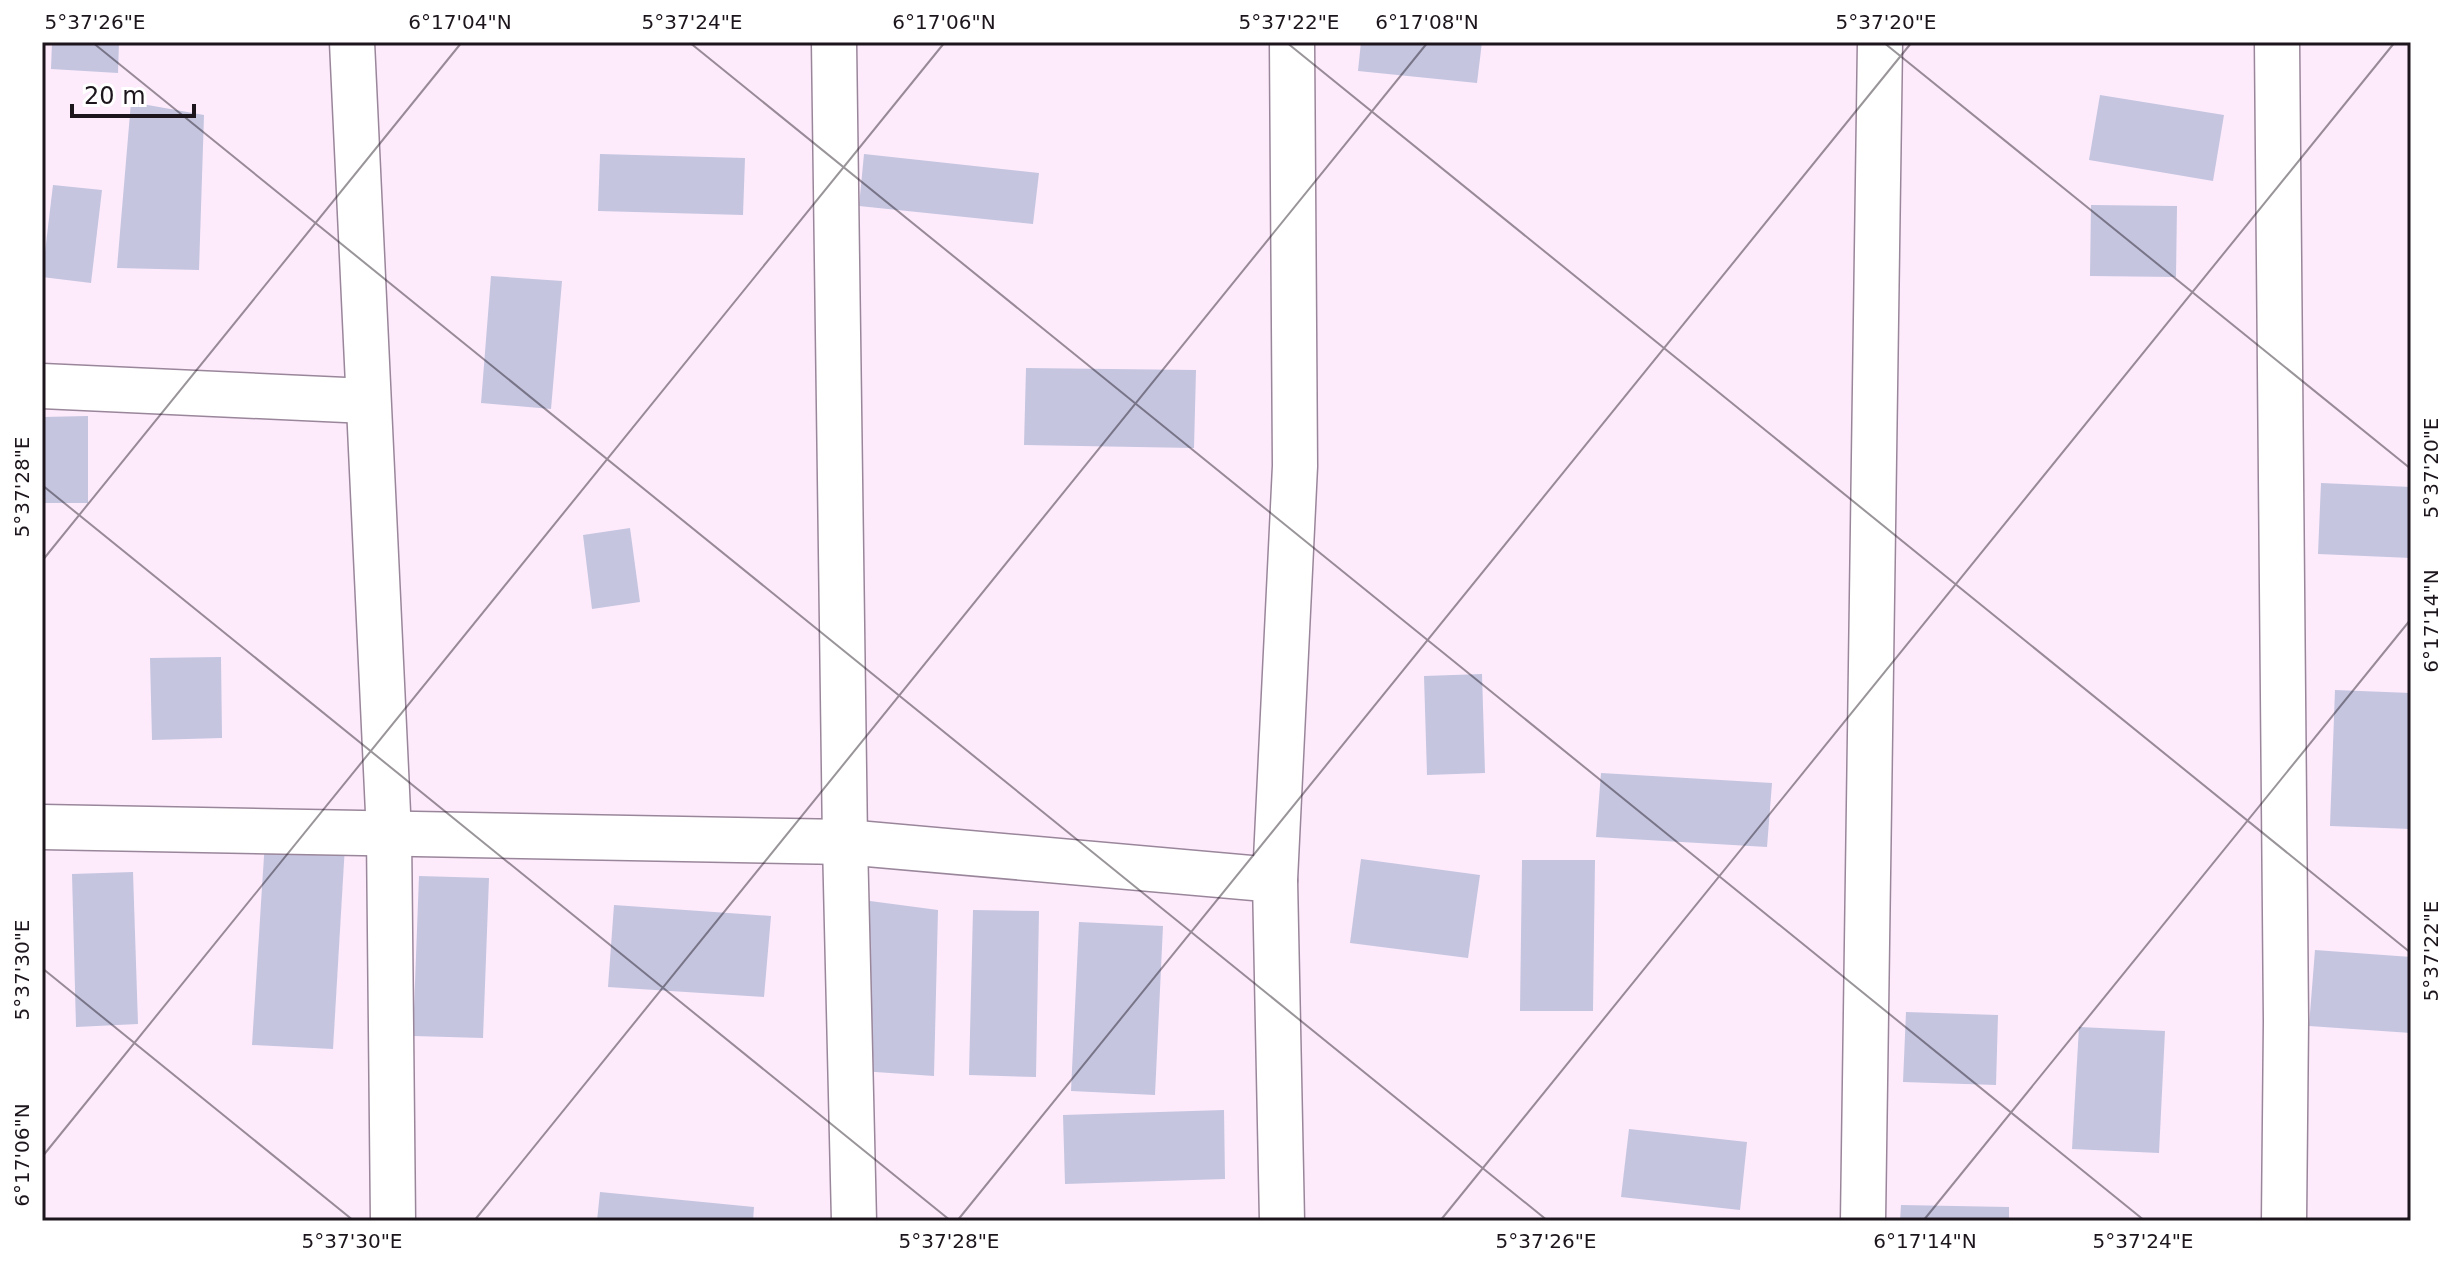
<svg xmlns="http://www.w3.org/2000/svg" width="2453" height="1263" font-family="'DejaVu Sans',sans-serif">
  <rect width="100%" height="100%" fill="#fdebfc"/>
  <g fill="#c5c5e0">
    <polygon points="52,42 119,42 118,73 51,69"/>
    <polygon points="1361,42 1482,42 1477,83 1358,71"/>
    <polygon points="2100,95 2224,115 2213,181 2089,160"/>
    <polygon points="131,102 204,115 199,270 117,268"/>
    <polygon points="600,154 745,158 743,215 598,211"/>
    <polygon points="864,154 1039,173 1033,224 859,206"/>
    <polygon points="53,185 102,190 91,283 42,277"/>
    <polygon points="2091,205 2177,206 2176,277 2090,276"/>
    <polygon points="491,276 562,281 551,409 481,403"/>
    <polygon points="1026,368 1196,370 1194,448 1024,445"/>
    <polygon points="88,416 88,503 42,503 42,417"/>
    <polygon points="2321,483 2411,487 2411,558 2318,554"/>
    <polygon points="630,528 640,602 592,609 583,535"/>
    <polygon points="221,657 222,738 152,740 150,658"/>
    <polygon points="1482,674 1485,773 1427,775 1424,676"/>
    <polygon points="2335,690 2411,693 2411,829 2330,826"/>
    <polygon points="1601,773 1772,783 1767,847 1596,837"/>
    <polygon points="265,840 345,845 333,1049 252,1045"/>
    <polygon points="1361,859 1480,875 1468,958 1350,943"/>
    <polygon points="1522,860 1595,860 1593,1011 1520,1011"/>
    <polygon points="133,872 138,1024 76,1027 72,874"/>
    <polygon points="419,876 489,878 483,1038 413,1036"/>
    <polygon points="855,899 938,910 934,1076 846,1070"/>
    <polygon points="614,905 771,916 764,997 608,987"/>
    <polygon points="973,910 1039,911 1036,1077 969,1075"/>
    <polygon points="1079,922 1163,926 1155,1095 1071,1091"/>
    <polygon points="2315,950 2411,957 2411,1033 2309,1026"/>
    <polygon points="1906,1012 1998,1015 1996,1085 1903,1082"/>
    <polygon points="2079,1027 2165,1031 2159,1153 2072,1149"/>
    <polygon points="1224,1110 1225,1179 1065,1184 1063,1115"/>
    <polygon points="1629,1129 1747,1142 1740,1210 1621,1197"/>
    <polygon points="600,1192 754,1207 753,1221 597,1221"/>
    <polygon points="1901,1205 2009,1207 2009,1221 1900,1221"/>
  </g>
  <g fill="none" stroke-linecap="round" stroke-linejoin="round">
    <defs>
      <g id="minor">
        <polyline points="352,42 389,834 393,1221"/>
        <polyline points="834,42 845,842 854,1221"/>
        <polyline points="2277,42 2286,1021 2284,1221"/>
        <polyline points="42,386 367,401"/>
        <polyline points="42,827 845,842 1275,880"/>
        <polyline points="1282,1221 1275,880 1295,466 1292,42"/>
        <polyline points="1863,1221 1880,42"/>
      </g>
    </defs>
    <use href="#minor" stroke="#9a869a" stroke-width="47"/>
    <use href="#minor" stroke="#fff" stroke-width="44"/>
  </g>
  <path fill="none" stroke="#1c151c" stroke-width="2" stroke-opacity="0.45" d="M 92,42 L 1548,1221M 689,42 L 2145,1221M 1286,42 L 2411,953M 1883,42 L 2411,469M 42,485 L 951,1221M 42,561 L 462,42M 42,968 L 354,1221M 42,1157 L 945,42M 474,1221 L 1428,42M 957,1221 L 1912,42M 1440,1221 L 2395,42M 1923,1221 L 2411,619M 2406,1221 L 2411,1215"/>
  <rect width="2453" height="1263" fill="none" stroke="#ffffff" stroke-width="88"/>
  <path d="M72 104v12h122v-12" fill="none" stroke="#1c151c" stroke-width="4"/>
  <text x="84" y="104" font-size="24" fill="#1c151c" stroke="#ffffff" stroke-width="6" paint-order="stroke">20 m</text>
  <rect x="44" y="44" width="2365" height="1175" fill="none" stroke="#1c151c" stroke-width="3"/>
  <g font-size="20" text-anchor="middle" fill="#1c151c">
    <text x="95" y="29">5°37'26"E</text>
    <text x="460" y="29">6°17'04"N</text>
    <text x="692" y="29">5°37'24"E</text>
    <text x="944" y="29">6°17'06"N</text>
    <text x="1289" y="29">5°37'22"E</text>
    <text x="1427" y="29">6°17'08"N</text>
    <text x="1886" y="29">5°37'20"E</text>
    <text transform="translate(2431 468) rotate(-90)" y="7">5°37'20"E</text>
    <text transform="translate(22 487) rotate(-90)" y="7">5°37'28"E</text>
    <text transform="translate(2431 621) rotate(-90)" y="7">6°17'14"N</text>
    <text transform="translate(2431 951) rotate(-90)" y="7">5°37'22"E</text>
    <text transform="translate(22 970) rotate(-90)" y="7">5°37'30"E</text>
    <text transform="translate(22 1155) rotate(-90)" y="7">6°17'06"N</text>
    <text x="352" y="1248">5°37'30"E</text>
    <text x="949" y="1248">5°37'28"E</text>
    <text x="1546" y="1248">5°37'26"E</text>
    <text x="1925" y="1248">6°17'14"N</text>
    <text x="2143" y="1248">5°37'24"E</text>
  </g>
</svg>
